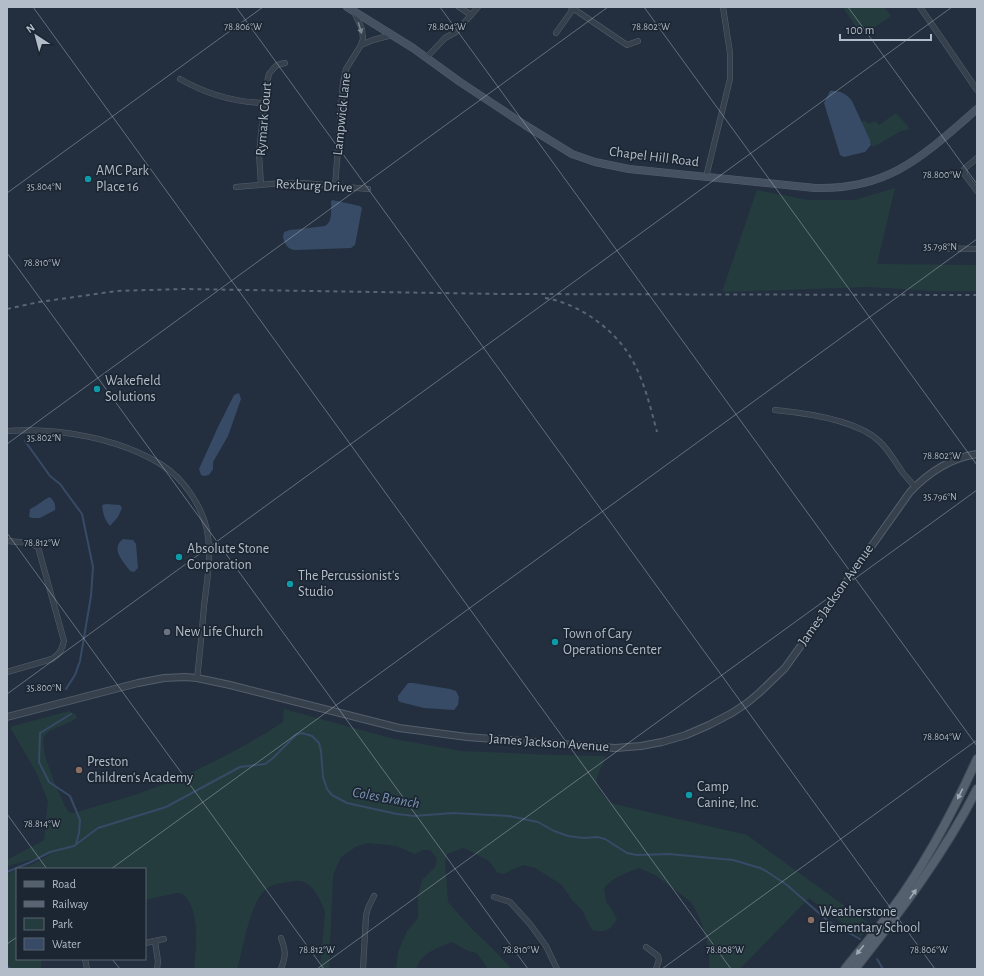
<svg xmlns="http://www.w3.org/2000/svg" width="984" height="976" font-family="'Alegreya Sans',sans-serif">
  <rect width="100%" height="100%" fill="#232f3e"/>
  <g fill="#253c3f">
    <polygon points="847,7 884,7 891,16 869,31 863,26 858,30 844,9"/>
    <polygon points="896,113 910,129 901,131 873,147 862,123 863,120 869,124 875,121 879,125"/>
    <polygon points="895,188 877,264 977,265 977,291 934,291 868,287 722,292 757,190 808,200 855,200"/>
    <path d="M 284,709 L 394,739 L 462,751 L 554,755 L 605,756 C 604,764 599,770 597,778 C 594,786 605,797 610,803 L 747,835 L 871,925 L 861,937 L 809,898 L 740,969 L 709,969 C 711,947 703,921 691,902 L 655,875 L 639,868 C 626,873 613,877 604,888 L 606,902 L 612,910 L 617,919 C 612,930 604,933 592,930 L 582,910 L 572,900 L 562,885 L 535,868 L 524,865 L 513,869 L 504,874 L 498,873 L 489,861 L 464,848 L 447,854 L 445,862 L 448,902 L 472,929 L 491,947 L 512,969 L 488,969 L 477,953 L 468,951 L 452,942 C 438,947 421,953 416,969 L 396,969 L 398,952 L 407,931 L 418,918 L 418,896 L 422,880 L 435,867 L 437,858 L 430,850 L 423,850 L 415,854 L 396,846 L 368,843 L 357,846 L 341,857 L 333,875 L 329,969 L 320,969 L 325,912 C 321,900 311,879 296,881 C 287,882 273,883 266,889 C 249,904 244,947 237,969 L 194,969 C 196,947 201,911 183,894 L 177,893 L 145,900 L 145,869 L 17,869 L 33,864 L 51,854 L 8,866 L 7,867 L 7,860 L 44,840 L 48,801 L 36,772 L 10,727 L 69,711 L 75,714 L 77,718 C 69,724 50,728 45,735 C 37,747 60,795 66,808 L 69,812 L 74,813 C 107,803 141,794 172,781 C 211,764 248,745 283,722 Z"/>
    <polygon points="17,869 17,959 41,959 41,969 7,969 7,875"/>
  </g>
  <g fill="#374a66">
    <path d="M 830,91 C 839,90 847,94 852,101 L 870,140 L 871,145 L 865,152 L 844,157 L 840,155 L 824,103 Z"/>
    <path d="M 332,200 L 360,206 L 362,208 L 355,245 L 351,248 L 296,250 C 288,250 284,244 283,236 L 284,232 L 290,230 L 325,226 C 333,221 331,211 331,202 Z"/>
    <polygon points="239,393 241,399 228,436 213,462 213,469 209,475 204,476 201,475 199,469 218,427 234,395"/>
    <path d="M 50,497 C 54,501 56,504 55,510 L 40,518 L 32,518 L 29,517 L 30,509 C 37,506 44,499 50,497 Z"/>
    <path d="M 106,504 L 120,505 L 122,508 L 118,517 L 110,526 C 104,519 103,513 102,505 Z"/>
    <path d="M 123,539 L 133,540 L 136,544 L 138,568 L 134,572 L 130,571 C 123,561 110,549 123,539 Z"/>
    <polygon points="408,683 413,683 450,689 456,691 459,697 458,705 454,710 424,708 400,702 398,700 398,696"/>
  </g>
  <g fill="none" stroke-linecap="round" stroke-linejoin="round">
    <g stroke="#374a66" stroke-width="2">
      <polyline points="7,413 7,415"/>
      <polyline points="25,441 50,476 60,484 82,514 93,567 91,596 80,661 75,675 66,689"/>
      <polyline points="71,714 40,733 39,762 49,782 70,796 80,820 79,833 76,844"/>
      <polyline points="7,872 31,862 50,852 74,846 98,828 166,807 240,767 265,764 273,758 296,735 302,733 312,736 319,743 321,751 323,777 327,789 332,795 347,803 397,814 414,816 453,813 509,816 538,822 554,831 568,836 584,838 597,837 605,839 627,853 637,855 669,854 733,860 760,868 766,871 787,885 828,921 860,939"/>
      <polyline points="877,959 883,969"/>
      <polyline points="7,966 10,969"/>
    </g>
    <defs>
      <g id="minor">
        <polyline points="459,7 471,15"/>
        <polyline points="571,7 627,45 638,41"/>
        <polyline points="920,7 977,90"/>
        <polyline points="556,33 573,9"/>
        <polyline points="361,45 373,40 392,35"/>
        <polyline points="426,58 445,38 456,32 478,7"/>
        <path d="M 180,79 C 206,94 233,102 264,103"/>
        <polyline points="977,158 964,169 965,175 977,191"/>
        <polyline points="706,177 730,79 730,53 723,7"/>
        <polyline points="261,185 259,154 266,86 269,74 273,69 277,65 285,63"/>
        <polyline points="236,187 282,183 303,183 368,189"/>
        <polyline points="335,187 343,83 346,69 361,45 363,39 362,29 354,12"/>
        <polyline points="929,248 977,249"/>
        <path d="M 775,410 C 806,413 857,420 879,441 C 889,450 895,462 903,473 C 907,478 911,482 915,487"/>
        <path d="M 7,431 C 56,427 119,438 162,465 C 183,478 202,506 207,530 C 212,555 207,581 204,606 C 202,630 200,654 197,678"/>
        <path d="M 7,541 L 30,543 L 38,547 L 64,641 C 62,649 60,654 52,659 L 7,672"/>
        <polyline points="494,897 510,902 530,924 546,946 557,969"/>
        <path d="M 281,938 C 286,952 286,955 281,969"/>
        <polyline points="155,941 158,961 157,969"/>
        <polyline points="145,943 164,939"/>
        <polyline points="646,947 658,956 659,960 656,969"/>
        <polyline points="85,959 87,969"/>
        <polyline points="363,969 366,916 368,908 374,896"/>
      </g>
      <path id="tertiary" d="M 7,717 L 138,683 L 164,678 L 185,677 L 197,678 L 230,685 L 399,728 L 467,737 L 615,748 L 641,746 L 662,742 L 686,735 L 709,725 L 732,713 L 747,703 L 759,693 L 785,668 L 910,492 C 928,473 950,458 977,454"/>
      <path id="secondary" d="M 347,7 L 413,48 L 460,82 L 525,125 L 572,154 L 595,162 L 629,169 L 815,188 C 890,190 924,155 977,109"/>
      <g id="primary">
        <path d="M 845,969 C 860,950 876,932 890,912 C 925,865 953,812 977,759"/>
        <path d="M 855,969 C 900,912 944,854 977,789"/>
      </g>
    </defs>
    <use href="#minor" stroke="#555f6c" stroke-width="6"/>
    <use href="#tertiary" stroke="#555f6c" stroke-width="8"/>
    <use href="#secondary" stroke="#555f6c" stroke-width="8"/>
    <use href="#primary" stroke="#404a57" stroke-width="10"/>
    <use href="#minor" stroke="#37414e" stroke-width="5"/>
    <use href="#tertiary" stroke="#37414e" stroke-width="6"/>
    <use href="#secondary" stroke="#455061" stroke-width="7"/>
    <use href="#primary" stroke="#55606e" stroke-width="8"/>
    <g stroke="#596575" stroke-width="2" stroke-dasharray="4 4" stroke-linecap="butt">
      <path d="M 545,298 C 559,300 573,306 585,313 C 635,344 643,379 657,432"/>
      <polyline points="7,309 39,302 117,291 182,289 505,294 977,295"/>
    </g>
  </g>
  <defs><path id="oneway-solid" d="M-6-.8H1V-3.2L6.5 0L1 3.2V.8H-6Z"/></defs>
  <use fill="#7b8592" href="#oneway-solid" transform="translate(360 28) rotate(73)"/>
  <g fill="#a0aab7">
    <use href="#oneway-solid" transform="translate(960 794) rotate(116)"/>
    <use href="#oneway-solid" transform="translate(913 894) rotate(-55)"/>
    <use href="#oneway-solid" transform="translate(860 950) rotate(129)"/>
  </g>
  <path fill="none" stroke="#b3bcc9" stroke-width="1" stroke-opacity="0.45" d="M 33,7 L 731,969M 236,7 L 935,969M 440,7 L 977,746M 644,7 L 977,465M 848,7 L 977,184M 7,193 L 263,7M 7,253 L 528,969M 7,444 L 608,7M 7,533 L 324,969M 7,694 L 952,7M 7,814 L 47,869M 111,869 L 977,239M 7,944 L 17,937M 112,959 L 120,969M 317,969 L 977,490M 662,969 L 977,740"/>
  <g fill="#0f9aa8" stroke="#1c2633" stroke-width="1.5">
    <circle cx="88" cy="179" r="4"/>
    <circle cx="97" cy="389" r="4"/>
    <circle cx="179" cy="557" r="4"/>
    <circle cx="290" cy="584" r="4"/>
    <circle cx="555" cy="642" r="4"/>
    <circle cx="689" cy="795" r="4"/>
  </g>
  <circle fill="#6b7280" stroke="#1c2633" stroke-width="1.5" cx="167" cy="632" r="4"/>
  <g fill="#8d6e63" stroke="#1c2633" stroke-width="1.5">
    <circle cx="79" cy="770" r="4"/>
    <circle cx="811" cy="920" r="4"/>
  </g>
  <g text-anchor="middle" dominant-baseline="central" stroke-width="3.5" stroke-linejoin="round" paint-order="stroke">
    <g font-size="14" fill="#b3bcc9" stroke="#1c2633">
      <text transform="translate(342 114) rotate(-84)">Lampwick Lane</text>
      <text transform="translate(264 119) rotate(-85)">Rymark Court</text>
      <text transform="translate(654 157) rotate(7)">Chapel Hill Road</text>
      <text transform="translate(314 186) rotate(3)">Rexburg Drive</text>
      <text transform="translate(836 595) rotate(-55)">James Jackson Avenue</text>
      <text transform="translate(549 743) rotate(4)">James Jackson Avenue</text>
    </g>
    <g font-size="14" fill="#b3bcc9" stroke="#1c2633" text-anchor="start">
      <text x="96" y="171">AMC Park<tspan x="96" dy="16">Place 16</tspan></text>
      <text x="105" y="381">Wakefield<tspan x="105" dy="16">Solutions</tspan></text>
      <text x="187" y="549">Absolute Stone<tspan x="187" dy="16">Corporation</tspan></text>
      <text x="298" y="576">The Percussionist's<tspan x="298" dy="16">Studio</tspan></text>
      <text x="175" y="632">New Life Church</text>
      <text x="563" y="634">Town of Cary<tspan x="563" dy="16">Operations Center</tspan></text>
      <text x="87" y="762">Preston<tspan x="87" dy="16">Children's Academy</tspan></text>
      <text x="697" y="787">Camp<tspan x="697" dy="16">Canine, Inc.</tspan></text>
      <text x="819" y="912">Weatherstone<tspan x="819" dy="16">Elementary School</tspan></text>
    </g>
    <g font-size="15" font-style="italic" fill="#7b92b2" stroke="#1c2633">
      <text transform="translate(386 798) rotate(10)">Coles Branch</text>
    </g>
  </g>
  <g font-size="10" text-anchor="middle" fill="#b3bcc9" stroke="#1c2633" stroke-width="3.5" stroke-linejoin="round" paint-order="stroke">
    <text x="243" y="30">78.806°W</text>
    <text x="447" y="30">78.804°W</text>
    <text x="651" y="30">78.802°W</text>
    <text x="942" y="178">78.800°W</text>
    <text x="44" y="190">35.804°N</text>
    <text x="940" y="250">35.798°N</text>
    <text x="42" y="266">78.810°W</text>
    <text x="44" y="441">35.802°N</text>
    <text x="942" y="459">78.802°W</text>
    <text x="940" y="500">35.796°N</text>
    <text x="42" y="546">78.812°W</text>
    <text x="44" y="691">35.800°N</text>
    <text x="942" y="740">78.804°W</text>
    <text x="42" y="827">78.814°W</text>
    <text x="317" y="953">78.812°W</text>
    <text x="521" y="953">78.810°W</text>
    <text x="725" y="953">78.808°W</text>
    <text x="929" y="953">78.806°W</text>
  </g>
  <rect width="984" height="976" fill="none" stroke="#b3bcc9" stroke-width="16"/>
  <rect x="16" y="868" width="130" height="92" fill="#1c2633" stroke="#58626f"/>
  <rect x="24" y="881" width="20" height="6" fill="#55606e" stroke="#58626f"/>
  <text x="52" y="888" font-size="12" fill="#b3bcc9">Road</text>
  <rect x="24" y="901" width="20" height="6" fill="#596575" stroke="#58626f"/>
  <text x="52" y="908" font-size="12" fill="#b3bcc9">Railway</text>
  <rect x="24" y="918" width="20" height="12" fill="#253c3f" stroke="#58626f"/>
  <text x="52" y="928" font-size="12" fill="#b3bcc9">Park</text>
  <rect x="24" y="938" width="20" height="12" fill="#374a66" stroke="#58626f"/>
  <text x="52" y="948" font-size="12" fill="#b3bcc9">Water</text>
  <g transform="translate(36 36) rotate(324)" stroke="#1c2633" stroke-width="3" paint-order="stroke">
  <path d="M0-3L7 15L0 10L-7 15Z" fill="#b3bcc9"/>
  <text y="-6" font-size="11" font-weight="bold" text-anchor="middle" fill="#b3bcc9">N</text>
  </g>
  <path d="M840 34v6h91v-6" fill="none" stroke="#b3bcc9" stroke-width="2"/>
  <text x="846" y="34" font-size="12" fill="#b3bcc9" stroke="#1c2633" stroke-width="3" paint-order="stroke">100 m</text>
</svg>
